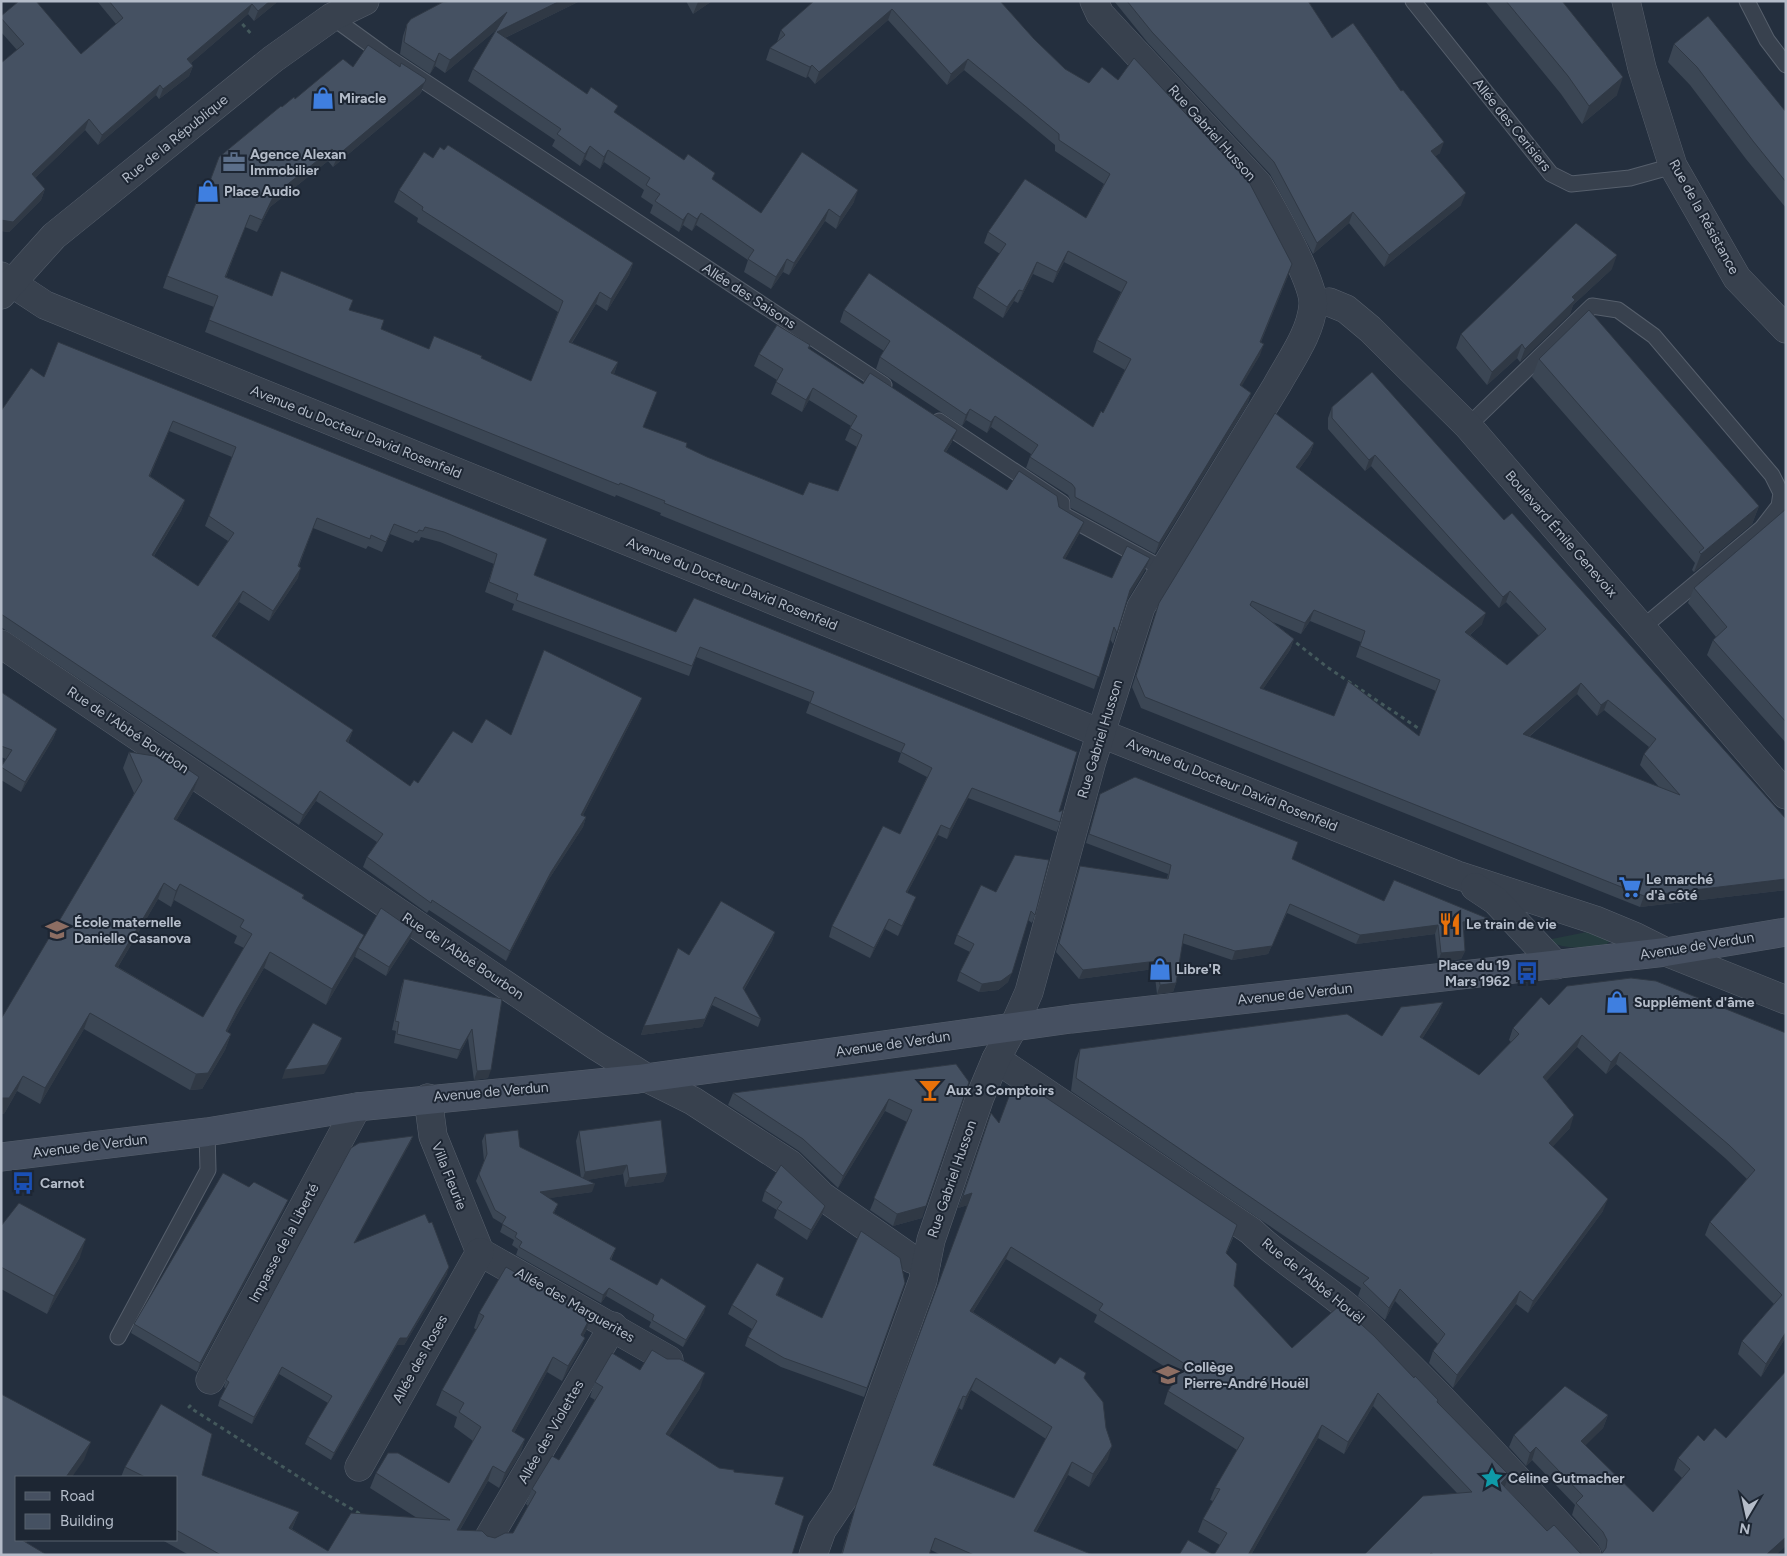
<svg xmlns="http://www.w3.org/2000/svg" width="1787" height="1556" font-family="Figtree,sans-serif">
  <rect width="100%" height="100%" fill="#242f3e"/>
  <path fill="#263c3f" d="M 1592,931 L 1610,941 L 1607,944 C 1586,947 1566,951 1547,940 Z"/>
  <g fill="none" stroke-linecap="round" stroke-linejoin="round">
    <defs>
      <g id="lane">
        <polyline points="1413,1 1551,174 1571,184 1630,178 1673,166"/>
        <polyline points="1747,1 1767,40 1786,65"/>
        <polyline points="332,17 383,54 884,385"/>
        <polyline points="939,421 1062,503 1062,514 1163,569"/>
        <polyline points="1468,426 1592,306 1618,310 1654,336 1772,475 1781,493 1779,506 1762,528 1642,628"/>
        <polyline points="118,1337 208,1170 207,1132"/>
      </g>
      <g id="street">
        <polyline points="1626,1 1642,68 1673,166 1737,278 1786,329"/>
        <polyline points="1,276 45,305 1100,733 1457,875 1595,920 1636,937 1666,952 1786,1000"/>
        <polyline points="1,295 54,236 273,59 332,17 365,1"/>
        <polyline points="1314,304 1329,302 1346,309 1370,329 1468,426 1786,795"/>
        <polyline points="1,644 596,1046 647,1078 693,1101 790,1164 822,1196 912,1259 926,1264"/>
        <polyline points="1475,887 1496,901 1556,965"/>
        <path d="M 996,1059 L 1251,1231 C 1285,1264 1327,1287 1361,1319 C 1440,1393 1513,1475 1587,1555"/>
        <polyline points="428,1098 433,1136 480,1252"/>
        <polyline points="480,1252 669,1360"/>
        <polyline points="210,1380 357,1107"/>
        <polyline points="359,1467 480,1252"/>
        <polyline points="489,1537 613,1326"/>
        <path d="M 813,1555 L 822,1530 L 845,1496 L 923,1280 L 931,1240 L 980,1097 L 996,1059 L 1014,1026 L 1029,992 L 1092,761 L 1141,607 L 1277,385 C 1290,361 1311,333 1313,305 C 1315,283 1271,206 1258,184 L 1100,14 L 1094,1"/>
      </g>
      <polyline id="secondary" points="1,1157 207,1132 357,1107 638,1079 1071,1019 1666,952 1786,932"/>
    </defs>
    <use href="#lane" stroke="#565f6c" stroke-width="17"/>
    <use href="#street" stroke="#565f6c" stroke-width="29"/>
    <use href="#secondary" stroke="#565f6c" stroke-width="29"/>
    <g stroke="#44595c" stroke-width="3" stroke-dasharray="4 4" stroke-linecap="butt">
      <polyline points="237,18 253,36"/>
      <polyline points="1290,638 1327,667 1424,732"/>
      <polyline points="191,1405 189,1407 324,1493 364,1516"/>
    </g>
    <use href="#lane" stroke="#38414e" stroke-width="15"/>
    <use href="#street" stroke="#38414e" stroke-width="28"/>
    <use href="#secondary" stroke="#465061" stroke-width="28"/>
  </g>
  <g fill="#3b4654" fill-rule="evenodd">
    <polygon points="97,1 277,1 276,3 254,21 248,14 191,63 193,66 189,76 159,99 156,95 98,145 85,130 35,178 45,189 41,200 9,232 1,231 1,63 17,50 1,32 1,16 81,54 116,24"/>
    <polygon points="580,1 505,38 761,213 854,202 836,229 825,221 789,275 783,272 771,289 744,272 748,260 696,225 692,231 683,225 679,232 650,213 653,205 641,197 644,190 604,162 600,169 585,159 580,166 552,146 555,140 468,81 473,69 496,30 445,73 435,66 430,74 400,54 403,36 407,24"/>
    <polygon points="686,1 712,1 693,14"/>
    <polygon points="814,1 1000,1 1034,39 1065,69 1288,276 1261,342 1260,355 1241,386 1251,393 1247,405 1155,554 1071,508 1070,499 1068,495 1026,468 1031,454 991,427 987,433 966,420 962,426 876,369 880,357 884,351 840,322 844,310 1093,427 1103,413 1125,370 1093,352 1097,340 1121,292 1064,262 1053,283 1033,274 1018,303 1014,301 1003,318 973,298 977,287 1000,254 984,243 988,232 1086,218 1104,184 1055,151 1055,145 964,70 947,85 888,20 815,84 808,76 806,78 766,60 770,48 777,42 781,30"/>
    <polygon points="1114,1 1308,1 1332,38 1440,153 1435,156 1461,205 1384,267 1349,223 1313,254 1270,174 1148,43"/>
    <polygon points="1485,1 1562,1 1617,95 1582,124 1561,94"/>
    <polygon points="1674,44 1786,112 1786,208 1746,159 1690,85 1668,62"/>
    <polygon points="401,63 422,91 420,94 333,167 328,161 270,207 257,232 245,227 226,277 272,296 349,310 381,329 429,349 481,358 531,381 558,312 417,222 418,218 394,202 399,190 433,158 633,263 629,275 607,311 596,304 572,343 618,362 614,374 653,403 643,427 707,457 803,495 838,491 857,447 845,440 851,426 809,400 802,412 771,394 777,380 754,366 759,354 810,345 809,349 952,442 946,452 1007,490 1059,507 1084,522 1079,534 1065,559 1112,578 1145,570 1127,600 1113,644 1110,639 1094,689 702,532 660,515 661,513 616,495 615,497 205,332 214,307 163,288 167,276 204,197 282,107 295,99 353,67 400,67"/>
    <polygon points="1612,269 1573,305 1570,314 1520,362 1517,358 1487,385 1456,348 1461,334"/>
    <polygon points="1539,359 1759,506 1752,524 1694,572 1692,570 1695,563 1532,377"/>
    <path d="M 44,377 L 547,539 L 534,575 L 676,632 L 694,598 L 1059,812 L 1060,822 L 1057,832 L 968,798 L 947,839 L 938,835 L 907,893 L 912,907 L 898,936 L 885,929 L 870,958 L 829,937 L 832,926 L 900,834 L 927,777 L 898,762 L 901,753 L 806,713 L 810,702 L 696,657 L 689,676 L 512,610 L 514,604 L 485,592 L 494,564 L 440,542 L 421,537 L 419,541 L 415,540 L 413,543 L 390,534 L 382,552 L 368,546 L 366,549 L 313,528 L 299,566 L 298,578 L 269,621 L 239,602 L 215,638 L 353,730 L 348,743 L 410,786 L 418,783 L 472,743 L 511,735 L 642,698 L 638,708 L 583,815 L 586,817 L 583,827 L 547,882 L 506,961 L 429,910 L 427,913 L 363,867 L 367,857 L 377,842 L 316,801 L 299,825 L 1,627 L 1,411 ZM 169,431 L 232,457 L 205,526 L 228,541 L 198,586 L 154,556 L 181,511 L 185,500 L 150,476 Z"/>
    <path d="M 1332,407 L 1504,520 L 1786,819 L 1786,890 L 1640,907 L 1141,708 L 1132,687 L 1159,603 L 1314,443 L 1310,454 L 1299,469 L 1482,624 L 1470,635 L 1507,665 L 1539,636 L 1506,602 L 1499,608 L 1371,466 L 1365,471 L 1328,429 L 1328,418 ZM 1310,621 L 1361,642 L 1356,657 L 1436,691 L 1419,736 L 1334,716 L 1263,689 L 1290,650 L 1294,639 L 1273,622 L 1301,634 ZM 1577,694 L 1597,716 L 1604,710 L 1649,747 L 1644,754 L 1640,765 L 1659,787 L 1529,737 Z"/>
    <polygon points="1786,509 1786,743 1707,655 1713,640 1716,637 1688,603 1694,588"/>
    <polygon points="1,692 57,729 53,739 21,792 1,780 1,767 6,759 1,757"/>
    <path d="M 129,752 L 199,777 L 193,792 L 176,821 L 304,895 L 303,898 L 361,944 L 410,939 L 386,976 L 355,957 L 356,954 L 326,1005 L 264,968 L 231,1025 L 227,1032 L 231,1034 L 225,1050 L 202,1089 L 190,1090 L 84,1029 L 40,1104 L 17,1091 L 4,1114 L 134,793 L 123,768 ZM 158,899 L 171,907 L 174,900 L 237,936 L 234,943 L 244,948 L 203,1017 L 118,967 Z"/>
    <polygon points="1100,794 1292,859 1384,901 1486,927 1463,930 1465,951 1461,959 1438,962 1435,934 1356,944 1287,913 1268,954 1232,960 1182,943 1176,983 1173,992 1157,994 1154,969 1079,979 1056,952 1077,874 1080,866 1167,879 1168,874 1086,843"/>
    <polygon points="1015,855 1035,915 1032,923 1028,920 1008,982 998,990 979,992 957,981 960,972 970,952 954,944 957,935 996,892"/>
    <polygon points="775,932 772,941 744,990 761,1019 758,1027 712,1005 702,1027 641,1035 644,1026 689,955"/>
    <polygon points="404,979 502,999 488,1078 474,1080 468,1038 457,1059 394,1043 396,1031 392,1030 401,988"/>
    <polygon points="1443,1002 1438,1014 1422,1039 1479,1075 1511,1042 1509,1040 1513,1028 1549,1005 1786,1033 1786,1337 1761,1377 1738,1354 1742,1341 1774,1304 1705,1235 1710,1222 1747,1179 1725,1158 1616,1064 1606,1074 1577,1047 1546,1081 1570,1128 1552,1147 1603,1211 1528,1313 1516,1304 1453,1388 1429,1363 1433,1351 1438,1344 1395,1301 1385,1320 1358,1296 1361,1288 1071,1091 1075,1061 1080,1049 1382,1036"/>
    <polygon points="956,1064 922,1218 893,1226 870,1210 907,1122 885,1111 838,1188 799,1151 728,1105 733,1093"/>
    <path d="M 991,1113 L 999,1123 L 1233,1238 L 1226,1254 L 1234,1286 L 1292,1348 L 1437,1403 L 1504,1487 L 1547,1531 L 1583,1555 L 1364,1555 L 1457,1493 L 1373,1406 L 1344,1454 L 1318,1438 L 1251,1555 L 1179,1555 L 1214,1555 L 1220,1545 L 1198,1532 L 1203,1519 L 1213,1501 L 1210,1500 L 1215,1488 L 1237,1450 L 1164,1404 L 1168,1391 L 1178,1375 L 1094,1322 L 1097,1315 L 1006,1259 L 973,1312 L 1055,1364 L 1084,1378 L 1108,1459 L 1089,1487 L 1068,1475 L 1036,1532 L 1093,1555 L 941,1555 L 931,1550 L 929,1555 L 841,1555 L 852,1518 L 968,1205 L 958,1208 ZM 971,1390 L 1046,1439 L 1014,1498 L 934,1465 L 959,1408 L 962,1410 Z"/>
    <polygon points="579,1131 667,1173 663,1182 625,1187 623,1174 586,1180 592,1192 549,1198 558,1204 554,1213 616,1248 611,1260 704,1313 683,1347 649,1327 651,1322 606,1296 601,1303 516,1255 518,1249 512,1245 514,1240 500,1232 503,1224 493,1218 476,1181 484,1161 482,1141 485,1134 520,1147 581,1178 576,1141"/>
    <polygon points="413,1136 410,1143 355,1242 447,1274 404,1345 397,1345 331,1460 305,1444 308,1437 328,1403 279,1374 252,1424 218,1406 220,1399 226,1389 224,1387 226,1380"/>
    <polygon points="249,1187 288,1200 284,1209 197,1372 131,1333 134,1324"/>
    <polygon points="765,1191 822,1215 807,1240 774,1218 777,1210 762,1201"/>
    <polygon points="1,1226 80,1257 47,1314 1,1289"/>
    <polygon points="905,1283 864,1397 781,1367 745,1346 748,1337 752,1329 728,1314 732,1305 781,1287 777,1295 822,1318"/>
    <polygon points="479,1313 591,1316 586,1331 583,1336 585,1338 579,1352 562,1381 547,1372 514,1433 525,1439 520,1454 499,1488 488,1481 460,1530 495,1538 513,1533 528,1506 526,1504 532,1489 559,1460 595,1400 590,1397 595,1382 640,1370 700,1388 669,1436 719,1468 734,1472 775,1504 792,1555 189,1555 162,1540 176,1540 176,1477 121,1477 125,1467 202,1475 299,1512 292,1529 328,1551 417,1518 370,1488 376,1473 449,1483 473,1441 454,1427 457,1417 436,1405 442,1390 477,1330 474,1328"/>
    <polygon points="1608,1415 1603,1428 1585,1445 1653,1512 1682,1478 1674,1470 1678,1458 1704,1441 1726,1438 1786,1546 1602,1554 1602,1552 1598,1544 1572,1515 1575,1505 1532,1460 1526,1466 1509,1447 1514,1435"/>
  </g>
  <g fill="#303945">
    <polygon points="270,1 277,1 276,3 254,21 258,11"/>
    <polygon points="560,1 580,1 492,44 497,32"/>
    <polygon points="699,1 712,1 693,14 698,2"/>
    <polygon points="252,4 248,14 183,70 187,59"/>
    <polygon points="892,9 888,20 815,84 819,72"/>
    <polygon points="507,12 502,25 445,73 450,60"/>
    <polygon points="439,53 435,66 430,74 435,62"/>
    <polygon points="968,59 964,70 947,85 951,74"/>
    <polygon points="812,65 808,76 806,78 810,67"/>
    <polygon points="193,66 189,76 159,99 163,89"/>
    <polygon points="1623,77 1617,95 1582,124 1589,106"/>
    <polygon points="426,79 420,94 333,167 338,155"/>
    <polygon points="160,85 156,95 98,145 102,135"/>
    <polygon points="89,119 85,130 28,185 32,174"/>
    <polygon points="1444,142 1440,153 1427,163 1431,151"/>
    <polygon points="590,146 585,159 580,166 585,154"/>
    <polygon points="332,149 328,161 270,207 257,232 262,220 274,195"/>
    <polygon points="608,150 604,162 600,169 604,157"/>
    <polygon points="45,189 41,200 9,232 1,231 1,220"/>
    <polygon points="858,190 854,202 836,229 840,217"/>
    <polygon points="1466,193 1461,205 1384,267 1389,255"/>
    <polygon points="829,209 825,221 789,275 794,263"/>
    <polygon points="1353,212 1349,223 1313,254 1317,243"/>
    <polygon points="688,213 683,225 679,232 683,220"/>
    <polygon points="701,213 696,225 692,231 697,219"/>
    <polygon points="1068,251 1064,262 1053,283 1057,272"/>
    <polygon points="1617,255 1612,269 1573,305 1570,314 1520,362 1525,349 1572,297"/>
    <polygon points="787,259 783,272 771,289 776,277"/>
    <polygon points="1037,262 1033,274 1018,303 1023,291"/>
    <polygon points="633,263 629,275 607,311 611,299"/>
    <polygon points="1292,264 1288,276 1256,353 1260,342"/>
    <polygon points="1019,290 1014,301 1003,318 1007,307"/>
    <polygon points="600,292 596,304 565,353 569,342"/>
    <polygon points="1264,344 1260,355 1236,396 1240,385"/>
    <polygon points="1522,344 1517,358 1487,385 1492,372"/>
    <polygon points="618,362 614,374 611,373"/>
    <polygon points="813,388 809,400 802,412 806,400"/>
    <polygon points="1251,393 1247,405 1155,554 1159,543"/>
    <polygon points="970,409 966,420 962,426 966,415"/>
    <polygon points="995,416 991,427 987,433 991,422"/>
    <polygon points="173,421 169,431 145,486 149,476"/>
    <polygon points="957,430 952,442 939,463 944,451"/>
    <polygon points="1314,443 1310,454 1292,478 1296,467"/>
    <polygon points="1375,455 1371,466 1365,471 1369,460"/>
    <polygon points="185,500 181,511 148,565 152,555"/>
    <polygon points="1759,506 1752,524 1694,572 1701,554"/>
    <polygon points="1084,522 1079,534 1059,570 1063,558"/>
    <polygon points="1150,558 1145,570 1126,602 1130,590"/>
    <polygon points="301,568 298,578 269,621 273,611"/>
    <polygon points="243,591 239,602 209,646 212,636"/>
    <polygon points="1510,591 1506,602 1499,608 1503,597"/>
    <polygon points="1314,610 1310,621 1301,634 1305,623"/>
    <polygon points="1486,613 1482,624 1461,642 1465,632"/>
    <polygon points="1294,639 1290,650 1256,699 1260,688"/>
    <polygon points="1581,683 1577,694 1519,745 1523,734"/>
    <polygon points="642,698 638,708 578,825 581,815"/>
    <polygon points="1608,700 1604,710 1597,716 1601,705"/>
    <polygon points="57,729 53,739 21,792 25,782"/>
    <polygon points="353,730 349,740 342,751 346,741"/>
    <polygon points="199,777 193,792 168,835 174,819"/>
    <polygon points="972,788 968,798 947,839 950,829"/>
    <polygon points="320,791 316,801 299,825 303,815"/>
    <polygon points="586,817 583,827 547,882 506,961 510,951 551,872"/>
    <polygon points="941,825 938,835 902,902 906,892"/>
    <polygon points="1786,879 1786,890 1640,907 1644,896"/>
    <polygon points="164,883 158,899 109,982 115,966"/>
    <polygon points="180,884 174,900 171,907 176,891"/>
    <polygon points="916,897 912,907 898,936 902,926"/>
    <polygon points="1290,904 1268,954 1232,960 1235,951"/>
    <polygon points="889,919 885,929 870,958 874,948"/>
    <polygon points="1489,919 1486,927 1460,931 1463,922"/>
    <polygon points="1438,925 1435,934 1356,944 1360,935"/>
    <polygon points="413,930 410,939 386,976 389,967"/>
    <polygon points="775,932 772,941 740,996 743,988"/>
    <polygon points="364,935 356,954 326,1005 332,989"/>
    <polygon points="1465,951 1461,959 1438,962 1441,953"/>
    <polygon points="270,952 264,968 231,1025 220,1047 226,1031 237,1009"/>
    <polygon points="1157,961 1154,969 1079,979 1083,970"/>
    <polygon points="1012,973 1008,982 998,990 979,992 982,984"/>
    <polygon points="1176,983 1173,992 1157,994 1160,985"/>
    <polygon points="715,997 702,1027 641,1035 644,1026"/>
    <polygon points="1443,1002 1438,1014 1415,1050 1420,1037"/>
    <polygon points="90,1013 84,1029 40,1104 45,1088"/>
    <polygon points="472,1029 468,1038 457,1059 460,1050"/>
    <polygon points="231,1034 225,1050 202,1089 190,1090 196,1074"/>
    <polygon points="1582,1035 1577,1047 1538,1090 1543,1077"/>
    <polygon points="342,1038 339,1047 324,1074 282,1079 285,1070"/>
    <polygon points="1620,1052 1616,1064 1606,1074 1611,1062"/>
    <polygon points="491,1070 488,1078 474,1080 477,1071"/>
    <polygon points="23,1076 17,1091 4,1114 1,1114 1,1098"/>
    <polygon points="889,1099 885,1111 838,1188 843,1176"/>
    <polygon points="1574,1115 1570,1128 1544,1156 1549,1143"/>
    <polygon points="413,1136 410,1143 351,1250 354,1243"/>
    <polygon points="627,1165 623,1174 582,1181 585,1172"/>
    <polygon points="667,1173 663,1182 625,1187 629,1178"/>
    <polygon points="595,1184 592,1192 537,1200 540,1192"/>
    <polygon points="972,1193 968,1205 958,1208 963,1196"/>
    <polygon points="1608,1199 1603,1211 1528,1313 1533,1301"/>
    <polygon points="288,1200 284,1209 197,1372 200,1363"/>
    <polygon points="825,1206 822,1215 807,1240 811,1230"/>
    <polygon points="926,1206 922,1218 893,1226 897,1214"/>
    <polygon points="86,1239 80,1257 47,1314 54,1296"/>
    <polygon points="1011,1247 1006,1259 966,1323 970,1311"/>
    <polygon points="449,1267 447,1274 404,1345 397,1345 331,1460 334,1453 400,1338"/>
    <polygon points="784,1278 781,1287 772,1304 776,1295"/>
    <polygon points="609,1288 606,1296 601,1303 603,1295"/>
    <polygon points="1400,1289 1395,1301 1385,1320 1389,1308"/>
    <polygon points="1520,1291 1516,1304 1453,1388 1457,1375"/>
    <polygon points="706,1306 704,1313 683,1347 686,1340"/>
    <polygon points="591,1316 586,1331 575,1350 581,1335"/>
    <polygon points="1786,1332 1786,1337 1761,1377 1766,1364"/>
    <polygon points="585,1338 579,1352 562,1381 568,1366"/>
    <polygon points="553,1357 547,1372 507,1446 512,1431"/>
    <polygon points="282,1367 279,1374 252,1424 254,1417"/>
    <polygon points="705,1373 700,1388 661,1449 666,1434"/>
    <polygon points="976,1378 971,1390 962,1410 966,1397"/>
    <polygon points="1378,1393 1373,1406 1344,1454 1348,1442"/>
    <polygon points="963,1396 959,1408 928,1477 933,1465"/>
    <polygon points="1608,1415 1603,1428 1577,1454 1581,1441"/>
    <polygon points="1322,1425 1318,1438 1251,1555 1248,1555"/>
    <polygon points="525,1439 520,1454 499,1488 505,1473"/>
    <polygon points="91,1442 84,1460 72,1477 66,1477"/>
    <polygon points="1112,1446 1108,1459 1089,1487 1093,1474"/>
    <polygon points="1536,1447 1532,1460 1526,1466 1530,1453"/>
    <polygon points="1072,1462 1068,1475 1029,1544 1034,1531"/>
    <polygon points="493,1466 488,1481 451,1545 457,1530"/>
    <polygon points="1509,1475 1504,1488 1501,1483"/>
    <polygon points="299,1512 293,1526 284,1542 289,1528"/>
    <polygon points="1786,1537 1786,1546 1776,1555 1766,1555"/>
    <polygon points="22,1540 28,1540 18,1555"/>
  </g>
  <g fill="#455162" stroke="#303945" fill-rule="evenodd">
    <polygon points="19,1 36,1 81,54 123,18 109,1 270,1 258,11 252,4 187,59 193,66 163,89 160,85 102,135 89,119 32,174 45,189 13,222 1,220 1,63 24,44 1,18 1,16"/>
    <polygon points="455,1 560,1 497,32 587,94 591,87 618,106 614,112 684,160 688,154 715,173 712,179 761,213 802,152 858,190 840,217 829,209 794,263 787,259 776,277 748,259 754,250 701,213 697,219 688,213 683,220 655,201 660,194 646,185 650,178 608,150 604,157 590,146 585,154 557,134 561,129 473,69 507,12 450,60 439,53 435,62 404,42 407,24 411,19 443,2"/>
    <polygon points="814,1 1000,1 1034,39 1065,69 1089,83 1102,67 1118,80 1134,58 1249,182 1292,264 1260,342 1264,344 1240,385 1251,393 1159,543 1075,497 1075,488 1072,484 1030,457 1038,445 995,416 991,422 970,409 966,415 880,357 890,341 844,310 869,273 1093,427 1101,411 1103,413 1131,359 1097,340 1127,282 1068,251 1057,272 1037,262 1023,291 1019,290 1007,307 977,287 1006,244 988,232 1025,179 1086,218 1110,174 1059,140 1059,134 968,59 951,74 892,9 819,72 812,65 810,67 770,48 785,35 781,30"/>
    <polygon points="1127,1 1308,1 1332,38 1353,23 1401,91 1403,90 1444,142 1431,151 1466,193 1389,255 1353,212 1317,243 1274,162 1152,32"/>
    <polygon points="1506,1 1562,1 1623,77 1589,106 1568,76"/>
    <polygon points="1708,16 1786,112 1786,182 1753,141 1697,67 1674,44"/>
    <polygon points="368,45 400,67 401,63 426,79 425,82 338,155 332,149 274,195 262,220 250,215 225,277 272,296 281,271 353,300 349,310 384,320 381,329 429,349 434,336 482,356 481,358 531,381 563,301 422,210 423,207 399,190 424,152 433,158 440,147 444,150 448,145 633,263 611,299 600,292 569,342 618,362 611,373 657,392 643,427 687,443 686,447 707,457 803,495 809,482 838,491 862,435 850,428 857,416 813,388 806,400 776,382 783,369 759,354 777,325 810,345 808,348 863,384 870,373 957,430 944,451 1007,490 1019,471 1057,496 1059,507 1084,522 1063,558 1112,578 1127,546 1150,558 1130,590 1117,633 1114,627 1099,677 706,520 664,503 665,501 620,483 619,485 209,320 218,296 167,276 200,193 204,197 219,157 281,106 282,107 294,97 295,99 343,59 353,67"/>
    <polygon points="1576,223 1617,255 1572,297 1575,300 1525,349 1522,344 1492,372 1461,334"/>
    <polygon points="1589,310 1759,506 1701,554 1699,552 1704,548 1539,359"/>
    <path d="M 58,342 L 547,539 L 534,575 L 676,632 L 694,598 L 1077,752 L 1059,812 L 1063,810 L 1060,822 L 972,788 L 950,829 L 941,825 L 906,892 L 916,897 L 902,926 L 889,919 L 874,948 L 832,926 L 883,826 L 900,834 L 932,768 L 901,752 L 905,744 L 810,703 L 814,692 L 700,647 L 692,666 L 516,600 L 518,594 L 489,582 L 497,554 L 444,532 L 425,527 L 423,531 L 419,530 L 417,533 L 394,524 L 386,542 L 371,535 L 370,539 L 317,518 L 298,566 L 301,568 L 273,611 L 243,591 L 212,636 L 353,730 L 346,741 L 410,786 L 414,780 L 418,783 L 453,731 L 472,743 L 486,719 L 511,735 L 544,650 L 642,698 L 581,815 L 586,817 L 551,872 L 510,951 L 432,900 L 431,903 L 367,857 L 383,834 L 320,791 L 303,815 L 1,614 L 1,411 L 31,368 L 44,377 ZM 173,421 L 236,447 L 209,516 L 234,533 L 198,586 L 152,555 L 185,500 L 149,476 Z"/>
    <path d="M 1372,372 L 1504,520 L 1512,513 L 1786,819 L 1786,879 L 1644,896 L 1145,697 L 1136,676 L 1159,603 L 1275,413 L 1314,443 L 1296,467 L 1486,613 L 1465,632 L 1507,665 L 1546,629 L 1510,591 L 1503,597 L 1375,455 L 1369,460 L 1332,418 L 1332,407 ZM 1252,601 L 1305,623 L 1314,610 L 1365,631 L 1360,646 L 1440,680 L 1419,736 L 1348,681 L 1334,716 L 1260,688 L 1294,639 L 1250,605 ZM 1581,683 L 1601,705 L 1608,700 L 1656,739 L 1644,754 L 1680,795 L 1523,734 Z"/>
    <polygon points="1786,509 1786,722 1713,640 1727,627 1694,588"/>
    <polygon points="1,692 57,729 25,782 1,767 12,750 1,746"/>
    <path d="M 129,752 L 173,759 L 199,777 L 174,819 L 304,895 L 302,898 L 364,935 L 332,989 L 270,952 L 237,1009 L 226,1031 L 231,1034 L 208,1073 L 196,1074 L 90,1013 L 45,1088 L 23,1076 L 9,1098 L 1,1098 L 1,1019 L 142,781 ZM 164,883 L 176,891 L 180,884 L 244,920 L 240,927 L 252,934 L 203,1017 L 115,966 Z"/>
    <polygon points="1135,777 1298,842 1292,859 1384,901 1394,880 1489,919 1463,922 1465,951 1441,953 1438,925 1360,935 1290,904 1272,946 1235,951 1184,934 1176,983 1160,985 1157,961 1083,970 1059,943 1080,866 1168,879 1171,865 1089,834 1100,794"/>
    <polygon points="1015,855 1049,860 1035,915 1031,911 1012,973 1001,981 982,984 960,972 974,944 957,935 981,885 996,892"/>
    <polygon points="721,901 775,932 743,988 761,1019 715,997 705,1019 644,1026 678,948 689,955"/>
    <polygon points="381,908 413,930 389,967 358,948"/>
    <polygon points="1631,978 1656,981 1786,1033 1786,1332 1766,1364 1742,1341 1782,1295 1710,1222 1755,1170 1729,1145 1620,1052 1611,1062 1582,1035 1543,1077 1574,1115 1549,1143 1608,1199 1533,1301 1520,1291 1457,1375 1433,1351 1445,1334 1400,1289 1389,1308 1363,1283 1369,1278 1076,1078 1080,1049 1347,1014 1382,1036 1401,1007 1443,1002 1420,1037 1479,1075 1519,1034 1513,1028 1541,997 1549,1005 1567,986"/>
    <polygon points="404,979 502,999 491,1070 477,1071 472,1029 460,1050 397,1034 399,1022 395,1021"/>
    <polygon points="313,1023 342,1038 327,1065 285,1070"/>
    <polygon points="956,1064 969,1082 926,1206 897,1214 874,1198 912,1110 889,1099 843,1176 803,1139 733,1093"/>
    <path d="M 1027,1085 L 1237,1225 L 1226,1253 L 1237,1264 L 1234,1286 L 1292,1348 L 1340,1305 L 1374,1336 L 1414,1378 L 1415,1376 L 1438,1400 L 1437,1402 L 1509,1475 L 1501,1483 L 1547,1531 L 1554,1525 L 1580,1553 L 1583,1555 L 1434,1555 L 1431,1553 L 1429,1555 L 1364,1555 L 1423,1496 L 1472,1492 L 1378,1393 L 1348,1442 L 1322,1425 L 1248,1555 L 1179,1555 L 1188,1540 L 1214,1555 L 1227,1533 L 1203,1519 L 1220,1489 L 1215,1488 L 1244,1438 L 1168,1391 L 1185,1364 L 1099,1310 L 1103,1304 L 1011,1247 L 970,1311 L 1055,1364 L 1060,1357 L 1086,1373 L 1084,1378 L 1103,1402 L 1106,1428 L 1112,1446 L 1093,1474 L 1072,1462 L 1034,1531 L 1093,1555 L 974,1555 L 935,1538 L 929,1555 L 842,1555 L 856,1505 L 972,1193 L 963,1196 L 991,1113 L 999,1123 L 1011,1091 ZM 976,1378 L 1052,1427 L 1014,1498 L 933,1465 L 963,1396 L 966,1397 Z"/>
    <polygon points="661,1120 667,1173 629,1178 627,1165 585,1172 579,1131"/>
    <polygon points="518,1130 520,1147 595,1184 540,1192 558,1204 553,1213 616,1248 610,1259 657,1285 661,1278 706,1306 686,1340 652,1320 654,1315 609,1288 603,1295 519,1247 522,1242 515,1237 517,1233 502,1224 506,1217 495,1210 479,1174 487,1154 485,1134"/>
    <polygon points="413,1136 354,1243 425,1214 429,1223 432,1222 449,1267 407,1338 400,1338 334,1453 308,1437 332,1396 282,1367 254,1417 220,1399 229,1382 226,1380 351,1148 359,1143"/>
    <polygon points="781,1165 825,1206 811,1230 777,1209 782,1202 765,1191"/>
    <polygon points="223,1173 249,1187 254,1182 288,1200 200,1363 134,1324"/>
    <polygon points="19,1203 86,1239 54,1296 1,1267 1,1226"/>
    <polygon points="861,1231 900,1258 905,1283 867,1388 784,1358 748,1337 757,1321 732,1305 757,1263 784,1278 776,1295 822,1318"/>
    <polygon points="506,1267 591,1316 581,1335 585,1338 568,1366 553,1357 512,1431 525,1439 505,1473 493,1466 457,1530 482,1531 487,1536 495,1538 505,1533 513,1533 536,1492 532,1489 552,1456 559,1460 603,1387 595,1382 612,1353 640,1370 652,1350 667,1359 680,1359 705,1373 666,1434 719,1468 734,1470 734,1472 784,1477 775,1504 804,1516 792,1555 221,1555 176,1530 176,1477 145,1477 125,1467 161,1404 212,1434 202,1475 299,1512 289,1528 328,1551 351,1513 450,1520 376,1473 388,1453 398,1453 449,1483 481,1427 459,1412 464,1403 442,1390 484,1316 479,1313"/>
    <polygon points="1786,1371 1786,1537 1766,1555 1601,1555 1606,1548 1607,1540 1603,1532 1576,1503 1583,1496 1536,1447 1530,1453 1514,1435 1565,1386 1608,1415 1581,1441 1653,1512 1690,1469 1678,1458 1698,1435 1704,1441 1715,1428 1726,1438"/>
    <polygon points="1,1394 91,1442 66,1477 16,1477 16,1540 22,1540 47,1555 1,1555"/>
  </g>
  <defs>
    <symbol id="shop-bare" viewBox="-9 -9 18 18"><path d="M-5-2.5h2.3a2.7 3.5 0 0 1 5.4 0H5L5.5 6h-11ZM-1.5-2.5h3a1.5 2.3 0 0 0-3 0Z" fill="#3f7fe0" stroke="#1d2633" stroke-width="2.5" paint-order="stroke"/></symbol>
    <symbol id="office-bare" viewBox="-9 -9 18 18"><path d="M-6-3h4V-5.5h4V-3h4V5H-6ZM-1-4.5V-3h2v-1.5ZM-6 0V1H6V0Z" fill="#5c6f8a" stroke="#1d2633" stroke-width="2.5" paint-order="stroke"/></symbol>
    <symbol id="supermarket-bare" viewBox="-9 -9 18 18"><path d="M-6-5.5h2.5l.6 2H6L4.5 2H-2.5L-4.4-4H-6ZM-1.5 3.2a1.3 1.3 0 1 0 .1 0ZM3 3.2a1.3 1.3 0 1 0 .1 0Z" fill="#3f7fe0" stroke="#1d2633" stroke-width="2.5" paint-order="stroke"/></symbol>
    <symbol id="restaurant-bare" viewBox="-9 -9 18 18"><path d="M-5-6h1v4h1v-4h1v4h1v-4h1v5L-1.5 .5V6h-2V.5L-5-1ZM5-6V6H3V1.5H1.5Q1.5-4 5-6Z" fill="#e8710a" stroke="#1d2633" stroke-width="2.5" paint-order="stroke"/></symbol>
    <symbol id="school-bare" viewBox="-9 -9 18 18"><path d="M0-5L7-2L0 1L-7-2ZM-4 1L0 2.5L4 1V4Q0 6-4 4Z" fill="#8d6e63" stroke="#1d2633" stroke-width="2.5" paint-order="stroke"/></symbol>
    <symbol id="bus-bare" viewBox="-9 -9 18 18"><path d="M-5-6H5V4H4V6H2V4H-2V6H-4V4H-5ZM-3.5-4V0h7V-4ZM-3.5 1.2v1.5H-2V1.2ZM2 1.2v1.5H3.5V1.2Z" fill="#1a4fb4" stroke="#1d2633" stroke-width="2.5" paint-order="stroke"/></symbol>
    <symbol id="bar-bare" viewBox="-9 -9 18 18"><path d="M-6-5H6L.8 .8V4.5H3.5V6h-7V4.5H-.8V.8Z" fill="#e8710a" stroke="#1d2633" stroke-width="2.5" paint-order="stroke"/></symbol>
    <symbol id="sight-bare" viewBox="-9 -9 18 18"><path d="M0-6L1.8-2.2L6-1.7L2.9 1.2L3.7 5.4L0 3.3L-3.7 5.4L-2.9 1.2L-6-1.7L-1.8-2.2Z" fill="#0f9aa8" stroke="#1d2633" stroke-width="2.5" paint-order="stroke"/></symbol>
  </defs>
  <g fill-rule="evenodd">
    <use href="#shop-bare" x="307" y="82" width="32" height="32"/>
    <use href="#office-bare" x="218" y="146" width="32" height="32"/>
    <use href="#shop-bare" x="192" y="175" width="32" height="32"/>
    <use href="#supermarket-bare" x="1614" y="871" width="32" height="32"/>
    <use href="#restaurant-bare" x="1434" y="908" width="32" height="32"/>
    <use href="#school-bare" x="41" y="914" width="32" height="32"/>
    <use href="#shop-bare" x="1144" y="953" width="32" height="32"/>
    <use href="#bus-bare" x="1511" y="957" width="32" height="32"/>
    <use href="#shop-bare" x="1601" y="986" width="32" height="32"/>
    <use href="#bar-bare" x="914" y="1074" width="32" height="32"/>
    <use href="#bus-bare" x="7" y="1167" width="32" height="32"/>
    <use href="#school-bare" x="1152" y="1359" width="32" height="32"/>
    <use href="#sight-bare" x="1476" y="1462" width="32" height="32"/>
  </g>
  <g text-anchor="middle" dominant-baseline="central" stroke-width="4" stroke-linejoin="round" paint-order="stroke">
    <g font-size="14" font-weight="bold" fill="#b4bcc9" stroke="#1d2633" text-anchor="start">
      <text x="339" y="98">Miracle</text>
      <text x="250" y="154">Agence Alexan<tspan x="250" dy="16">Immobilier</tspan></text>
      <text x="224" y="191">Place Audio</text>
      <text x="1646" y="879">Le marché<tspan x="1646" dy="16">d'à côté</tspan></text>
      <text x="74" y="922">École maternelle<tspan x="74" dy="16">Danielle Casanova</tspan></text>
      <text x="1466" y="924">Le train de vie</text>
      <text x="1510" y="965" text-anchor="end">Place du 19<tspan x="1510" dy="16">Mars 1962</tspan></text>
      <text x="1176" y="969">Libre'R</text>
      <text x="1634" y="1002">Supplément d'âme</text>
      <text x="946" y="1090">Aux 3 Comptoirs</text>
      <text x="40" y="1183">Carnot</text>
      <text x="1184" y="1367">Collège<tspan x="1184" dy="16">Pierre-André Houël</tspan></text>
      <text x="1508" y="1478">Céline Gutmacher</text>
    </g>
    <g font-size="14" fill="#b4bcc9" stroke="#1d2633">
      <text transform="translate(1512 125) rotate(51)">Allée des Cerisiers</text>
      <text transform="translate(1212 133) rotate(48)">Rue Gabriel Husson</text>
      <text transform="translate(175 139) rotate(-39)">Rue de la République</text>
      <text transform="translate(1704 217) rotate(61)">Rue de la Résistance</text>
      <text transform="translate(749 296) rotate(33)">Allée des Saisons</text>
      <text transform="translate(356 432) rotate(22)">Avenue du Docteur David Rosenfeld</text>
      <text transform="translate(1561 534) rotate(49)">Boulevard Émile Genevoix</text>
      <text transform="translate(732 584) rotate(22)">Avenue du Docteur David Rosenfeld</text>
      <text transform="translate(128 730) rotate(34)">Rue de l'Abbé Bourbon</text>
      <text transform="translate(1100 739) rotate(-73)">Rue Gabriel Husson</text>
      <text transform="translate(1232 785) rotate(22)">Avenue du Docteur David Rosenfeld</text>
      <text transform="translate(1697 946) rotate(-9)">Avenue de Verdun</text>
      <text transform="translate(463 956) rotate(34)">Rue de l'Abbé Bourbon</text>
      <text transform="translate(1295 994) rotate(-6)">Avenue de Verdun</text>
      <text transform="translate(893 1044) rotate(-8)">Avenue de Verdun</text>
      <text transform="translate(491 1092) rotate(-5)">Avenue de Verdun</text>
      <text transform="translate(90 1146) rotate(-7)">Avenue de Verdun</text>
      <text transform="translate(449 1176) rotate(68)">Villa Fleurie</text>
      <text transform="translate(952 1179) rotate(-71)">Rue Gabriel Husson</text>
      <text transform="translate(284 1243) rotate(-62)">Impasse de la Liberté</text>
      <text transform="translate(1313 1281) rotate(39)">Rue de l'Abbé Houël</text>
      <text transform="translate(575 1305) rotate(30)">Allée des Marguerites</text>
      <text transform="translate(420 1359) rotate(-61)">Allée des Roses</text>
      <text transform="translate(551 1432) rotate(-60)">Allée des Violettes</text>
    </g>
  </g>
  <rect width="1787" height="1556" fill="none" stroke="#b4bcc9" stroke-width="5"/>
  <rect x="15" y="1476" width="162" height="65" fill="#1d2633" stroke="#59626f"/>
  <rect x="25" y="1492" width="25" height="8" fill="#465061" stroke="#59626f"/>
  <text x="60" y="1501" font-size="15" fill="#b4bcc9">Road</text>
  <rect x="25" y="1514" width="25" height="15" fill="#455162" stroke="#59626f"/>
  <text x="60" y="1526" font-size="15" fill="#b4bcc9">Building</text>
  <g transform="translate(1747 1516) rotate(189)" stroke="#1d2633" stroke-width="4" paint-order="stroke">
  <path d="M0-4L9 19L0 12L-9 19Z" fill="#b4bcc9"/>
  <text y="-8" font-size="14" font-weight="bold" text-anchor="middle" fill="#b4bcc9">N</text>
  </g>
</svg>
